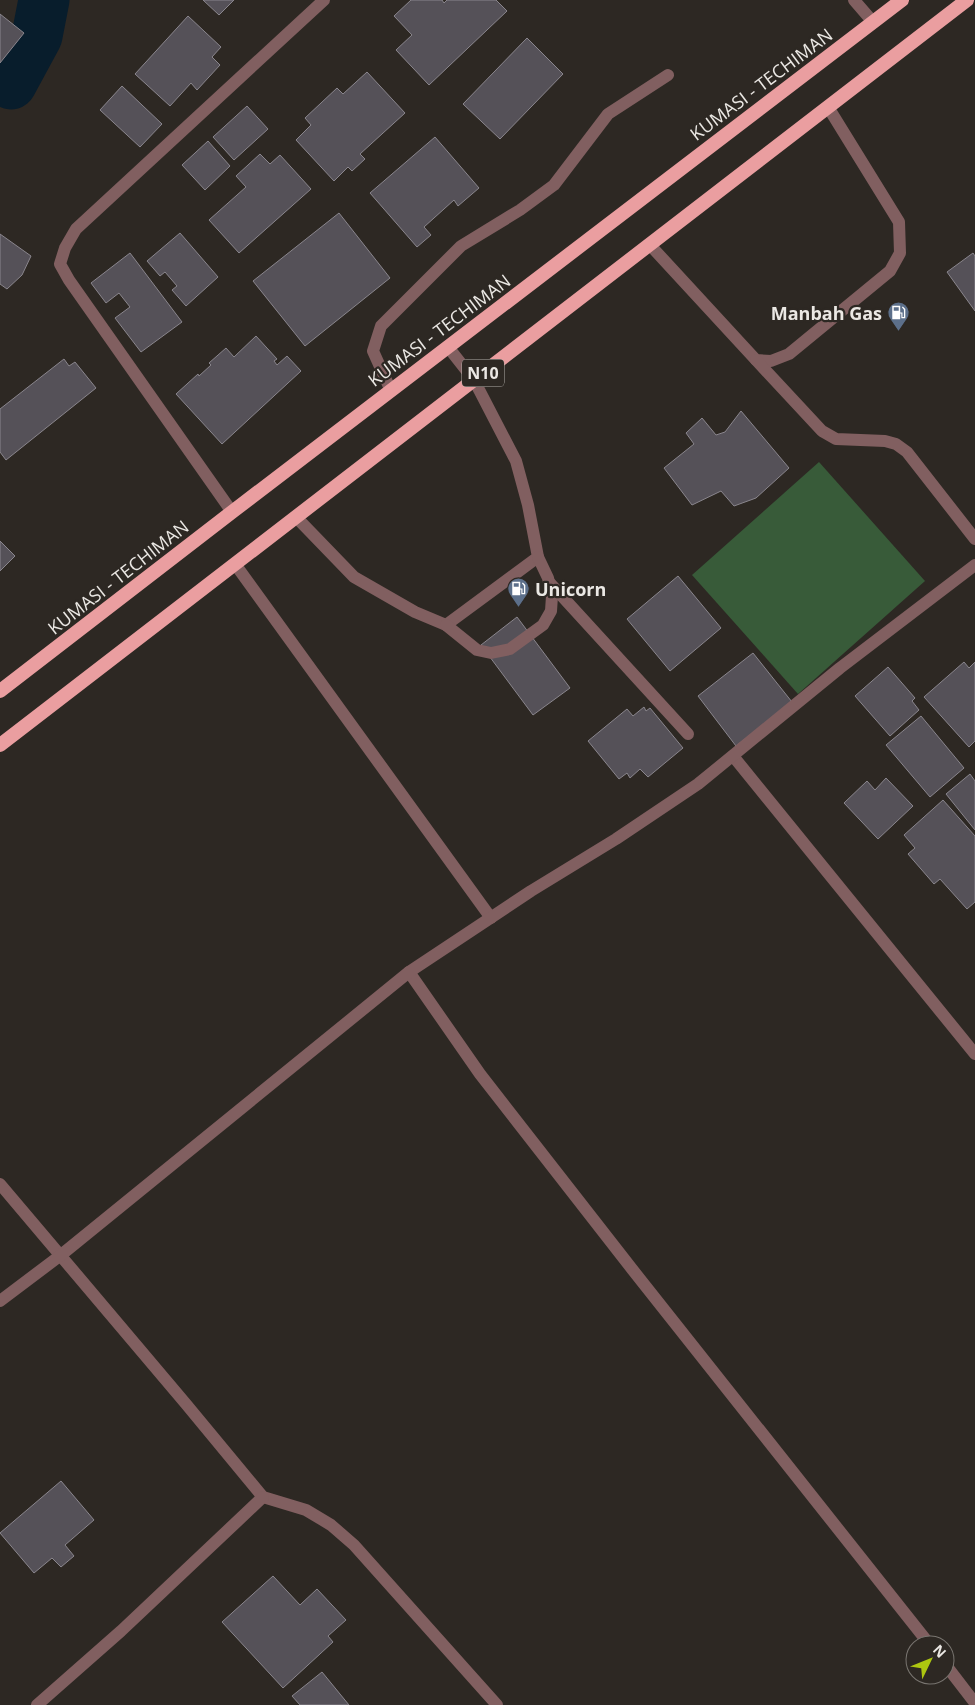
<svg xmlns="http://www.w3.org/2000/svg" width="975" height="1705" font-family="'Open Sans',sans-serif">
  <rect width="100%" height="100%" fill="#2d2823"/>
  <polygon fill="#385b39" points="819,462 925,581 798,694 692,575"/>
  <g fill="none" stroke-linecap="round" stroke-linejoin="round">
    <polyline stroke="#081d2c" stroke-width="51" points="11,84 37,36 44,0"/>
  </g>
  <g fill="#555158" stroke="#8a868d">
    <polygon points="203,0 234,0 219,15"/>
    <polygon points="411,0 442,0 444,3 447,0 496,0 507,11 429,85 396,50 412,35 394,16"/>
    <polygon points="0,14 24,33 0,63"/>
    <polygon points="188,16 221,47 212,57 220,65 197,90 191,83 170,106 135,74"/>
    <polygon points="527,38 563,74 500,139 463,104"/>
    <polygon points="367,72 405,113 360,154 365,159 352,171 348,167 334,181 296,140 311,125 305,118 337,88 343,94"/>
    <polygon points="122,86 162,124 140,147 100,110"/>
    <polygon points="247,106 268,129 234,160 213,137"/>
    <polygon points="435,137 479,188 458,206 454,200 424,227 431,235 417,247 370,193"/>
    <polygon points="208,141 230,166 205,190 182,165"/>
    <polygon points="260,154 270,164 280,155 311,189 239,253 209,220 246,187 236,176"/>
    <polygon points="339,213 390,278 305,346 253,281"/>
    <polygon points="180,233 218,277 186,306 172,290 177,286 165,272 160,276 147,261"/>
    <polygon points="0,234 31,256 22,275 7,289 0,284"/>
    <polygon points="130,253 182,322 141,352 115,318 130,307 119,293 106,303 91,283"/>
    <polygon points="973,253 975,256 975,311 947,272"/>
    <polygon points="256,336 277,359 274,361 277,365 287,356 301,371 222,444 176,394 198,374 199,376 211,365 209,363 226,348 234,357"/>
    <polygon points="64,359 69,366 75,362 96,388 6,460 0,452 0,409"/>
    <polygon points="741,411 789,468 756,498 734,506 721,491 692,505 664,468 694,444 686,433 702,418 716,435 725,432"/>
    <polygon points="0,541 15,556 0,571"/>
    <polygon points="678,576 721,628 670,671 627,619"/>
    <polygon points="517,617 570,688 533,715 481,645"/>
    <polygon points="753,653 792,702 736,746 698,696"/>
    <polygon points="964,662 969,668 975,662 975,741 969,747 924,697"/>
    <polygon points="888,667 915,698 912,701 919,710 890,736 855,696"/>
    <polygon points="644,707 646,711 650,708 683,748 648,777 640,769 630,778 627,773 619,779 588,741 627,709 633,716"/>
    <polygon points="921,716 964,768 930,797 886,745"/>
    <polygon points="970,774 975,781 975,830 946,794"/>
    <polygon points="886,778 913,806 878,839 844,803 867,781 875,790"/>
    <polygon points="943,800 975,836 975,902 967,909 940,879 934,884 908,854 915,848 904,835"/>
    <polygon points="61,1481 94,1520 65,1545 74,1556 61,1567 52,1558 34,1573 0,1533"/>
    <polygon points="273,1576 300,1605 317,1589 346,1620 328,1636 333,1642 283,1688 222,1622"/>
    <polygon points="322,1672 349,1705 300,1705 292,1696"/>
  </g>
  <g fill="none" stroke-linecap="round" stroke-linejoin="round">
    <g stroke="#815f60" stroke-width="12">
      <polyline points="650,245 756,360 771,361 789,354 890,271 900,253 899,222 828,107"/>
      <polyline points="391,391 373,351 381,326 461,246 520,210 554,185 608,114 668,75"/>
      <polyline points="296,517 354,577 415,612 446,625 538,557 528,505 516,461 474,380 448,347"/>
      <polyline points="549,582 688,734"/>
      <polyline points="446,625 477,650 491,653 510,649 543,625 551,611 552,596 548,578 538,557"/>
    </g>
    <g stroke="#815f60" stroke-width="12">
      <polyline points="854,0 873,22"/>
      <polyline points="756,360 822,431 836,439 885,441 896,444 907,452 975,539"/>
      <polyline points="232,512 69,280 60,264 65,248 76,229 324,0"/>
      <polyline points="235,564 491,918"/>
      <polyline points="733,756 975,1054"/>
      <polyline points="409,972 480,1074 632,1269 930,1645"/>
      <polyline points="0,1184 186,1404 263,1497 306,1510 331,1525 354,1545 497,1705"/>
      <polyline points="0,1301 61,1255 409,972 531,891 616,839 698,784 840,668 975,565"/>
      <polyline points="945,1664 975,1703"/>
      <polyline points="37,1705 121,1631 263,1497"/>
    </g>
    <g stroke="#ea9ea0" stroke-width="14">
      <polyline points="0,691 232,512 902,0"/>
      <polyline points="0,745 967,0"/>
    </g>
  </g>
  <defs>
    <symbol id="fuel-pin" viewBox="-11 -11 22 30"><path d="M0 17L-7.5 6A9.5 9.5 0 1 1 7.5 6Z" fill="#5c6f8a" stroke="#2d2823"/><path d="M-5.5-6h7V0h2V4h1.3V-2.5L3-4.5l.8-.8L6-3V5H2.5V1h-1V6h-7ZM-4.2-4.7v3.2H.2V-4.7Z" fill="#fff"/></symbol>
  </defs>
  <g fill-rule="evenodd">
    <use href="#fuel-pin" x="886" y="300" width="25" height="34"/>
    <use href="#fuel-pin" x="506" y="576" width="25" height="34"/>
  </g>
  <g text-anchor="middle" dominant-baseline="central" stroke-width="4.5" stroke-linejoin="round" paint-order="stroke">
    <rect fill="#2d2823" stroke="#b2aeaa" stroke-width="1" x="462" y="359.5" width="42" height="27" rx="4"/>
    <g font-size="16" font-weight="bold" fill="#ebe8e4">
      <text x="483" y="373">N10</text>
    </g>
    <g font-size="18" fill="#ebe8e4" stroke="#2d2823">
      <text transform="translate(761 84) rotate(-37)">KUMASI - TECHIMAN</text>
      <text transform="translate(439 330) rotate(-37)">KUMASI - TECHIMAN</text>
      <text transform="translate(118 577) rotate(-38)">KUMASI - TECHIMAN</text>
    </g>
    <g font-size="18" font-weight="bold" fill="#ebe8e4" stroke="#2d2823" text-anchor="end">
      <text x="882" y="313">Manbah Gas</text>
      <text x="535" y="589" text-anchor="start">Unicorn</text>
    </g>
  </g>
  <g transform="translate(930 1660) rotate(47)"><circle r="24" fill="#2d2823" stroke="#797570"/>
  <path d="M0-4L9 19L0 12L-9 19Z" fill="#adc610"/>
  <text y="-8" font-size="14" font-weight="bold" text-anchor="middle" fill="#ebe8e4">N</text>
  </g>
</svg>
